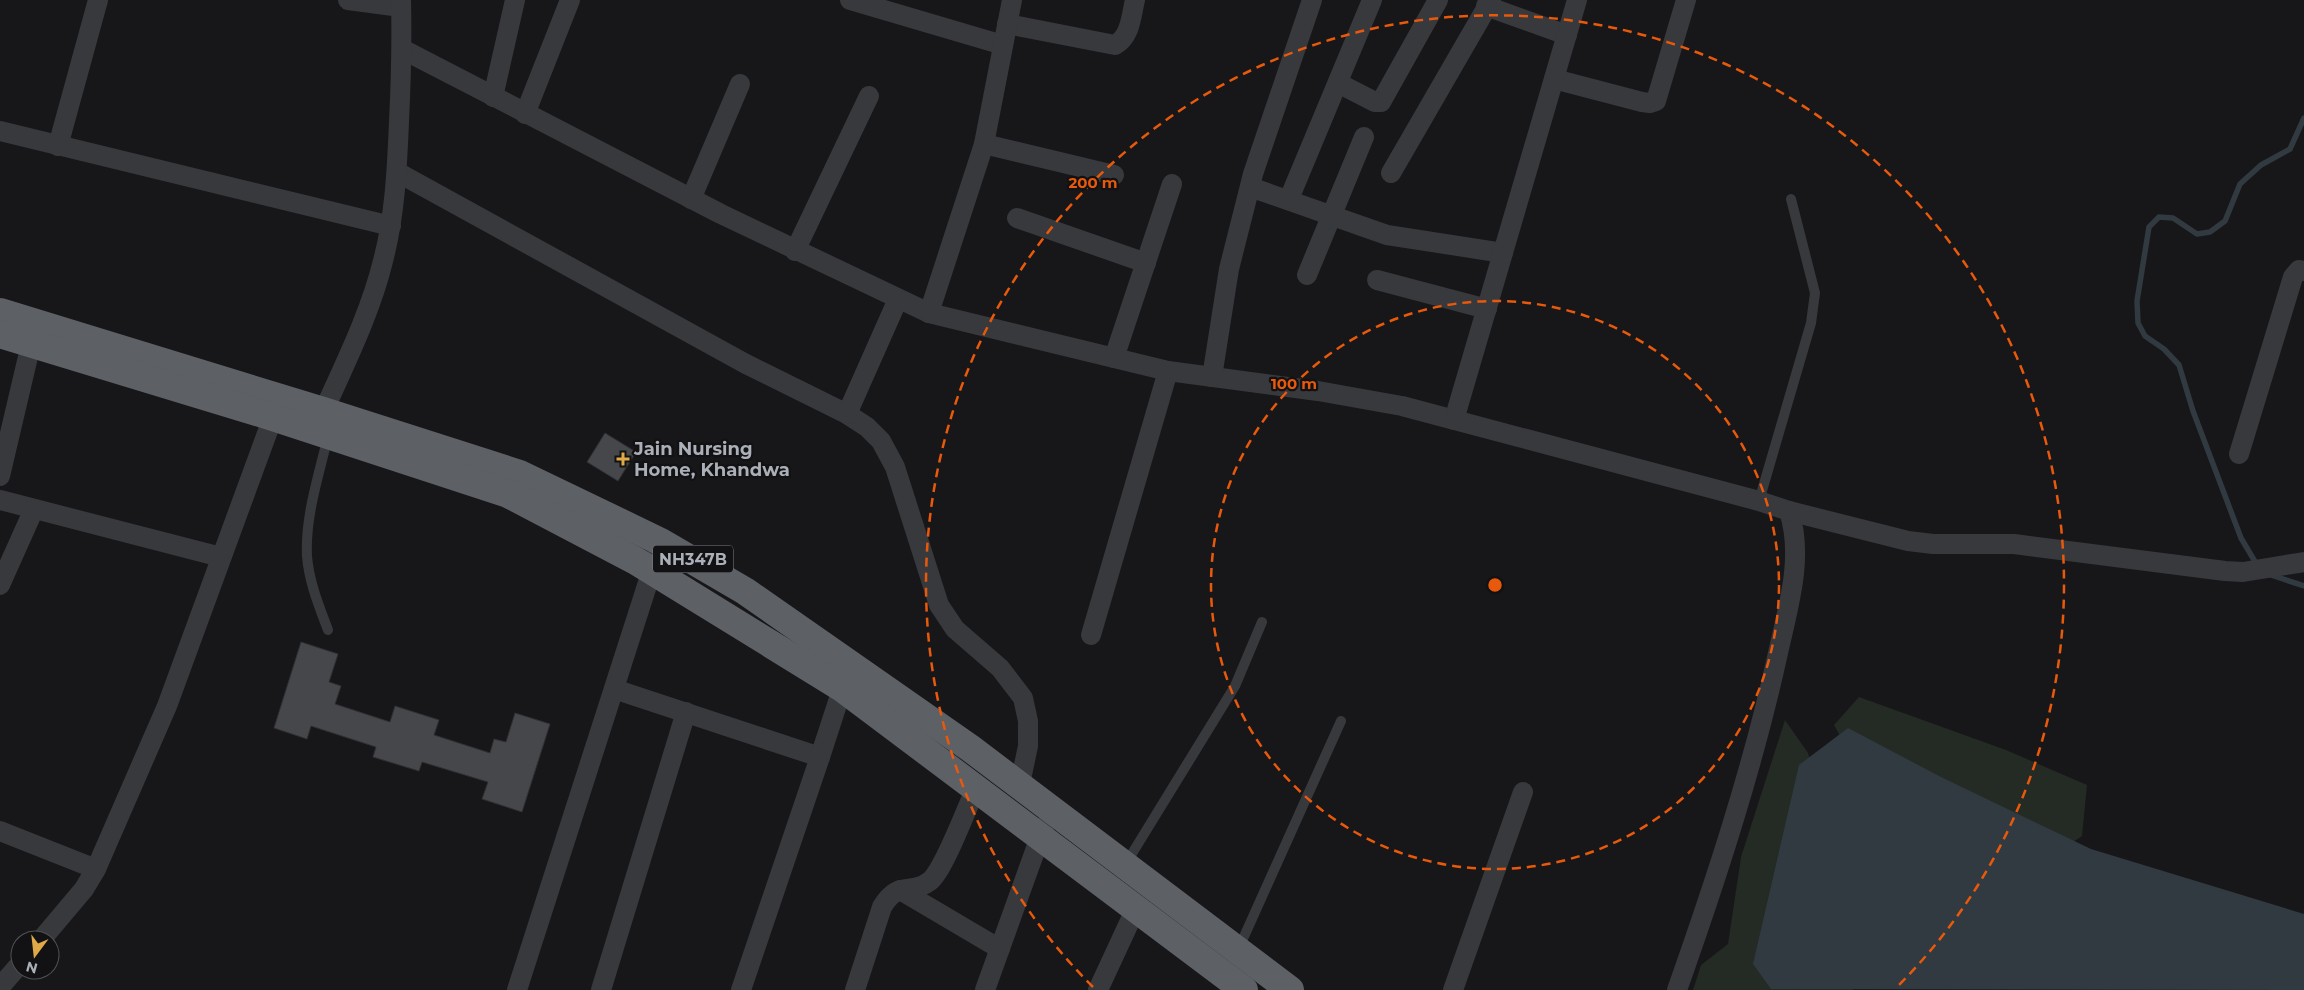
<svg xmlns="http://www.w3.org/2000/svg" width="2304" height="990" font-family="Montserrat,sans-serif">
  <rect width="100%" height="100%" fill="#171719"/>
  <g fill="#242a24">
    <polygon points="1859,697 2006,750 2087,785 2082,836 2060,851 1859,770 1834,725"/>
    <polygon points="1785,720 1808,753 1815,778 1853,990 1693,990 1701,965 1728,944 1741,857"/>
  </g>
  <polygon fill="#313a40" points="1848,728 1941,777 2091,849 2304,914 2304,990 1771,989 1753,964 1799,765"/>
  <g fill="none" stroke-linecap="round" stroke-linejoin="round">
    <g stroke="#313a40" stroke-width="5.5">
      <polyline points="2257,565 2241,538 2193,411 2179,365 2164,349 2145,336 2138,323 2137,301 2149,227 2159,217 2173,218 2197,234 2210,232 2225,221 2240,184 2261,165 2290,149 2304,118"/>
      <polyline points="2268,574 2304,586"/>
    </g>
  </g>
  <g fill="#46474b" stroke="#313135">
    <polygon points="605,433 636,452 618,481 587,462"/>
    <polygon points="301,642 338,654 329,682 341,686 335,704 390,722 395,706 439,720 434,735 490,753 494,739 506,742 515,713 550,724 522,812 482,799 488,782 422,762 419,771 373,757 376,747 311,726 307,739 274,728"/>
  </g>
  <g fill="none" stroke-linecap="round" stroke-linejoin="round">
    <g stroke="#38393d" stroke-width="10">
      <polyline points="1759,501 1811,323 1815,293 1791,199"/>
      <path d="M 328,630 C 319,606 309,582 307,556 C 305,516 319,475 328,436"/>
      <polyline points="1125,865 1235,686 1262,622"/>
      <polyline points="1238,950 1341,721"/>
    </g>
    <g stroke="#38393d" stroke-width="20">
      <polyline points="348,0 401,7"/>
      <polyline points="850,0 1003,45"/>
      <polyline points="1486,6 1567,35"/>
      <path d="M 1007,24 L 1115,45 C 1131,36 1131,16 1135,0"/>
      <path d="M 402,49 L 721,214 L 929,313 L 1168,371 L 1318,391 L 1402,406 L 1759,501 L 1789,511 C 1804,558 1788,607 1778,653 C 1753,767 1716,880 1677,990"/>
      <polyline points="1554,79 1642,102 1650,103 1656,101 1686,0"/>
      <polyline points="1338,83 1375,102 1381,102 1438,0"/>
      <polyline points="493,97 515,0"/>
      <polyline points="525,114 570,0"/>
      <polyline points="0,131 391,226"/>
      <polyline points="984,144 1114,175"/>
      <polyline points="58,146 98,0"/>
      <polyline points="397,172 746,364 847,414 867,427 881,441 895,467 939,605 955,629 1000,668 1023,698 1028,721 1028,746 1020,784"/>
      <polyline points="1391,173 1491,0"/>
      <polyline points="1250,187 1387,235 1503,253"/>
      <polyline points="691,199 740,84"/>
      <polyline points="1289,199 1372,0"/>
      <polyline points="1017,218 1146,263"/>
      <polyline points="795,251 869,96"/>
      <polyline points="1307,275 1364,137"/>
      <polyline points="1377,280 1487,309"/>
      <polyline points="929,313 984,144 1012,0"/>
      <polyline points="1114,358 1172,184"/>
      <polyline points="1212,377 1229,269 1253,174 1312,0"/>
      <polyline points="847,414 898,299"/>
      <polyline points="1454,420 1577,0"/>
      <path d="M 318,424 C 341,371 369,318 383,261 C 395,215 397,169 399,122 C 401,81 402,41 401,0"/>
      <polyline points="2239,454 2293,277 2299,270 2304,271"/>
      <polyline points="0,476 31,344"/>
      <polyline points="0,500 221,557"/>
      <polyline points="1789,511 1908,541 1933,544 2014,544 2225,571 2243,572 2304,562"/>
      <polyline points="0,585 34,509"/>
      <polyline points="1091,635 1168,371"/>
      <polyline points="614,689 820,757"/>
      <polyline points="0,831 96,869"/>
      <polyline points="900,890 1000,949"/>
      <polyline points="41,940 84,889 96,869 167,706 273,417"/>
      <polyline points="0,987 20,964"/>
      <polyline points="517,990 661,542"/>
      <polyline points="601,990 686,712"/>
      <polyline points="741,990 820,757 846,677"/>
      <path d="M 855,990 L 882,907 C 899,879 910,896 930,881 C 944,870 967,807 976,788"/>
      <polyline points="985,990 1044,826"/>
      <polyline points="1098,990 1136,908"/>
      <polyline points="1453,990 1523,792"/>
    </g>
    <g stroke="#5d6065" stroke-width="28">
      <polyline points="0,312 323,411 520,474 661,542 745,591 970,748 1290,990"/>
      <polyline points="0,334 273,417 508,494 636,561 842,688 1244,990"/>
    </g>
  </g>
  <g fill="none" stroke="#e8590c" stroke-width="2.5" stroke-dasharray="9 6">
    <circle cx="1495" cy="585" r="284"/>
    <path d="M1093 987A569 569 0 1 1 1897 987"/>
  </g>
  <path fill="#dfa948" stroke="#121214" stroke-width="2" d="M620.5 451.5h5v5h5v5h-5v5h-5v-5h-5v-5h5z"/>
  <g text-anchor="middle" dominant-baseline="central" stroke-width="4.5" stroke-linejoin="round" paint-order="stroke">
    <rect fill="#121214" stroke="#7d8086" stroke-width="1" x="653" y="545.5" width="80" height="27" rx="4"/>
    <g font-size="16" font-weight="bold" fill="#abafb7">
      <text x="693" y="559">NH347B</text>
    </g>
    <g font-size="18" font-weight="bold" fill="#abafb7" stroke="#121214" text-anchor="start">
      <text x="634" y="449">Jain Nursing<tspan x="634" dy="21">Home, Khandwa</tspan></text>
    </g>
  </g>
  <circle cx="1495" cy="585" r="8" fill="#e8590c" stroke="#121214" stroke-width="2.5"/>
  <g font-size="15" text-anchor="middle" font-weight="bold" fill="#e8590c" stroke="#121214" stroke-width="4.5" stroke-linejoin="round" paint-order="stroke">
    <text x="1093" y="188">200 m</text>
    <text x="1294" y="389">100 m</text>
  </g>
  <g transform="translate(35 955) rotate(195)"><circle r="24" fill="#121214" stroke="#4f5155"/>
  <path d="M0-4L9 19L0 12L-9 19Z" fill="#dfa948"/>
  <text y="-8" font-size="14" font-weight="bold" text-anchor="middle" fill="#abafb7">N</text>
  </g>
</svg>
